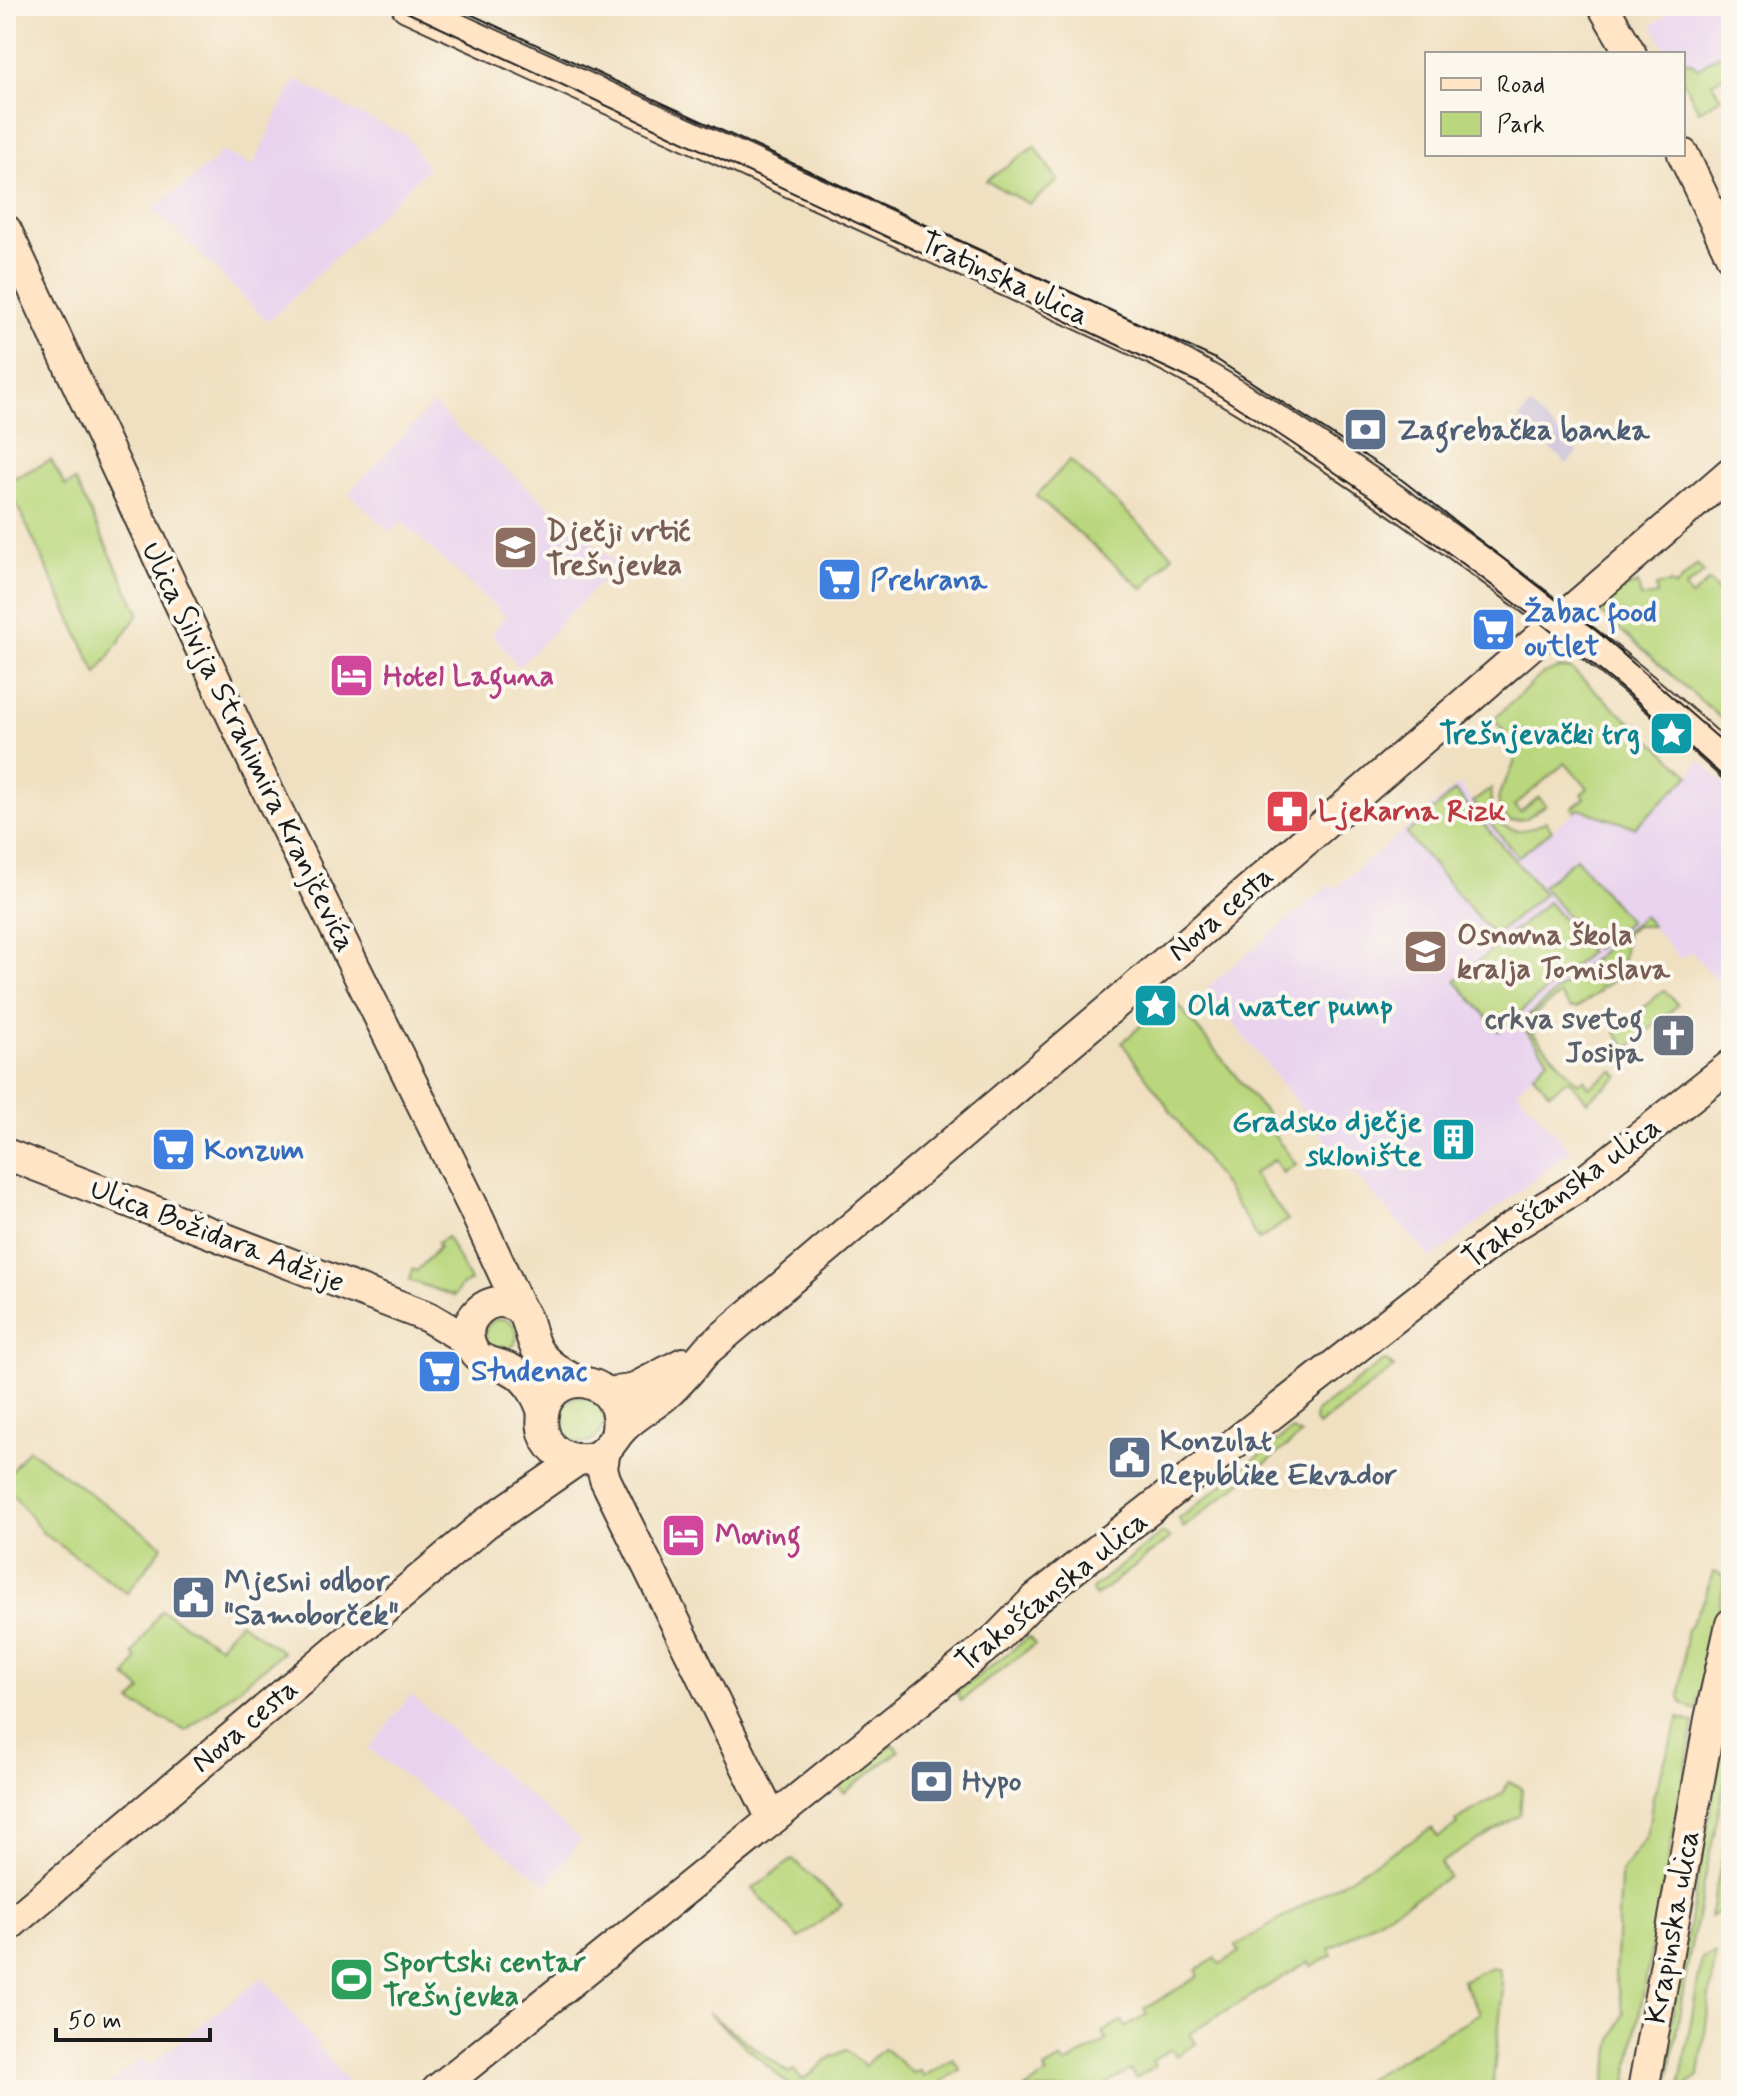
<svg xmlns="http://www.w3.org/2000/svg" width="1737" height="2096" font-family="Mynerve,sans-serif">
  <rect width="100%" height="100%" fill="#fbf7ec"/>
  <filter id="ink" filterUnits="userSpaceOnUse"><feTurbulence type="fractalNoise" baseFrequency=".0125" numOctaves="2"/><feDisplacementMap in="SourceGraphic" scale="16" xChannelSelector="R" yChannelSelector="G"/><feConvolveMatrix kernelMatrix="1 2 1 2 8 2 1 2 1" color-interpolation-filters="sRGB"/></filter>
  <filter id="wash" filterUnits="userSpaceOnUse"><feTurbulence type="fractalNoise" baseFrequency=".006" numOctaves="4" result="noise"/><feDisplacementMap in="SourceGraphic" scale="32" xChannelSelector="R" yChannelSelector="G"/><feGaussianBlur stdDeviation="1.8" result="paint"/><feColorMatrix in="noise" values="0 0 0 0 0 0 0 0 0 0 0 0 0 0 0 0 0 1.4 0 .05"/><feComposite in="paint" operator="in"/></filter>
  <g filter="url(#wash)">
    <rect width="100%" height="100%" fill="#f0e0c1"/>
    <g fill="#e8d2ee">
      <polygon points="1659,6 1731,6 1731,71 1712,83 1721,98 1699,111 1683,81 1683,54 1669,54 1652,25 1665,17"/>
      <polygon points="297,79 354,112 406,135 428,168 268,322 175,229 151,209 179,190 216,159 220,151 253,166 284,100"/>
      <polygon points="433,404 458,429 618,564 519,667 492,634 505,616 403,523 390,532 349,493"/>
      <polygon points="1700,760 1731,790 1731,998 1691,951 1681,959 1643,916 1520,1022 1548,1060 1517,1090 1571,1151 1431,1259 1336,1153 1206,988 1330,885 1334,889 1459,784 1518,857 1579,808 1635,827 1690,775"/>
      <polygon points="411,1695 580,1839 548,1885 369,1749"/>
      <polygon points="263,1977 354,2090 103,2090 141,2058 148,2066"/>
    </g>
    <polygon fill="#c9bfd7" points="1530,406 1578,452 1567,464 1519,419"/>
    <g fill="#bad77d" stroke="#6b7a4c" stroke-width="2">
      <polygon points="1731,47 1731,71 1712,83 1721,98 1699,111 1683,81 1683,60 1690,62 1698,68"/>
      <polygon points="1035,146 1058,181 1029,204 986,181"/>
      <polygon points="51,460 65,486 75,481 139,613 97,674 6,482"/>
      <polygon points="1070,460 1173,555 1143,589 1036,496"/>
      <polygon points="1697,565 1704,573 1685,588 1691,597 1709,581 1718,591 1730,581 1729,578 1731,576 1731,727 1601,613 1600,606 1622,589 1638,583 1641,598 1657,595 1656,586 1671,583 1675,587"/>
      <path d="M 1559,668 L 1571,669 L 1690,775 L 1635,827 L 1579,809 L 1575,812 L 1572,808 L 1585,798 L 1582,794 L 1588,788 L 1565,763 L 1514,806 L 1520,812 L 1539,797 L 1546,805 L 1525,819 L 1510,821 C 1482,795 1513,782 1515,758 C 1516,744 1501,729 1494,719 L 1541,675 Z"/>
      <path d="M 1492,788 C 1484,826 1515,841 1546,821 L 1552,830 L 1518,857 L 1473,802 Z"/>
      <polygon points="1455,791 1544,894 1494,936 1406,834"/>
      <polygon points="1576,858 1629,921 1595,949 1542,886"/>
      <polygon points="1548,902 1590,952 1499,1031 1456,981"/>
      <polygon points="1643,916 1652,926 1635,926 1626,934 1621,974 1603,988 1601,986 1598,988 1600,991 1577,1008 1571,1008 1560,995 1523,1023 1578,1083 1584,1079 1589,1087 1613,1071 1619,1076 1587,1101 1568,1079 1550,1093 1533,1074 1548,1059 1520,1023"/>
      <polygon points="1664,990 1678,1005 1628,1048 1615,1032"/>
      <polygon points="1172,997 1277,1127 1274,1135 1296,1164 1283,1173 1274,1160 1253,1174 1288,1220 1259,1240 1227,1190 1122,1043"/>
      <polygon points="447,1237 470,1281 461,1286 454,1296 409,1280 412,1269 417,1271 439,1247 437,1243"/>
      <circle cx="501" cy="1335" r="16"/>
      <polygon points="1387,1361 1394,1368 1318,1426 1315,1421 1316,1412 1382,1362"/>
      <circle cx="581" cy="1420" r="23"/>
      <polygon points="1292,1430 1301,1435 1183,1528 1179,1519"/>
      <polygon points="28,1449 163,1546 127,1593 43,1533 6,1485 6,1478"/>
      <polygon points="1162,1533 1170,1538 1096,1596 1092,1591 1093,1588"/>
      <polygon points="1713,1572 1721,1574 1724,1583 1696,1711 1682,1703 1680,1697 1686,1632 1704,1600"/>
      <polygon points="161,1610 219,1646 239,1622 283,1652 186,1731 131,1702 142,1690 126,1677 137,1659 133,1654"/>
      <polygon points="1029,1637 1035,1644 960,1701 957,1692"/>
      <polygon points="1679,1718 1694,1723 1625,2090 1604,2090 1613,2038 1624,2013 1615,1976 1620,1877 1623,1869 1647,1836 1653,1797"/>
      <polygon points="1727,1728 1731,1730 1730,1756 1688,1961 1667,2090 1659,2090 1722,1746"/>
      <polygon points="891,1745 894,1745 899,1751 844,1793 838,1786"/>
      <polygon points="1509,1781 1522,1788 1520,1815 1440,1863 1449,1877 1329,1949 1332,1955 1312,1967 1308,1962 1190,2033 1196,2044 1176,2056 1171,2049 1152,2061 1155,2066 1136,2078 1130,2070 1097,2090 1023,2090 1047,2075 1044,2069 1061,2059 1065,2065 1107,2040 1103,2032 1122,2021 1126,2027 1147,2015 1144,2009 1199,1976 1196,1970 1216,1958 1220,1964 1239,1952 1236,1946 1432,1828 1438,1837 1457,1825 1455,1821 1503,1793"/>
      <polygon points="1731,1817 1731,1905 1710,1917"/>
      <polygon points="793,1859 842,1905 799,1939 753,1889"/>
      <polygon points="1716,1953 1699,2076 1679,2090 1702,1959"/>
      <polygon points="1491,1967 1499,1970 1503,1989 1492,2090 1348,2090 1480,2013 1462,1981"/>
      <polygon points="708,2013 789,2073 794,2070 803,2080 831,2057 846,2050 865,2066 884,2048 913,2073 920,2071 924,2076 953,2059 960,2070 941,2082 946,2090 795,2090"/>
    </g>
  </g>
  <g filter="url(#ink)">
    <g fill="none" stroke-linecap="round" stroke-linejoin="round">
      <defs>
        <g id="secondary">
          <path d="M 407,6 L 1121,333 C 1217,378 1302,436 1389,496 C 1508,580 1624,666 1731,765"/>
          <polyline points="1603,6 1631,54"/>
          <polyline points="1683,154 1731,256"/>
          <polyline points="6,230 255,765 473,1207 520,1309"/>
          <polyline points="6,1154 428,1317 457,1334 471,1348"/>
          <polyline points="607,1393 631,1390 683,1363"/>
          <path d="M 543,1413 C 538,1396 527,1377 510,1369 C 494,1361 477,1364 470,1344 C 467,1334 468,1323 475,1315 C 481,1307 492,1301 502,1302 C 535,1306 525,1335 539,1353 C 549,1367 564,1375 579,1382"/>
          <path d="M 616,1435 C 629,1379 558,1363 544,1409 C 540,1423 543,1439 554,1449 C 565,1459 581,1462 595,1457 C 609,1451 614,1436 625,1426 C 638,1413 655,1405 669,1392 C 682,1380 694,1365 706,1351 L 1178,951 L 1731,472"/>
          <polyline points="605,1450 602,1468 605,1479 772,1819"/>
          <polyline points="6,1928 485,1524 579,1459"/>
          <polyline points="437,2090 997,1638 1034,1600 1507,1230 1573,1190 1731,1065"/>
          <polyline points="1643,2090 1710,1719 1731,1624"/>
        </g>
      </defs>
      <use href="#secondary" stroke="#3c3935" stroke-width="34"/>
      <use href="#secondary" stroke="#ffe4c6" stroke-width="30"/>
      <g stroke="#1c1c1c" stroke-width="2">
        <path d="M 394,6 L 1203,385 C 1389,504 1568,634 1731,784"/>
        <polyline points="453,6 1216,359 1402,480 1599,633 1731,749"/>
      </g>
    </g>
  </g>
  <defs>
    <symbol id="bank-square" viewBox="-11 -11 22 22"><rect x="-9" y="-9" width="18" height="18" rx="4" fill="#5c6f8a" stroke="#fbf7ec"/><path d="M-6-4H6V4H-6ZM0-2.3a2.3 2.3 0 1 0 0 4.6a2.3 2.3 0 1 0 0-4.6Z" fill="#fff"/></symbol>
    <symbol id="school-square" viewBox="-11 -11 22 22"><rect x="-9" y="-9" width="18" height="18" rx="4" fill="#8d6e63" stroke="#fbf7ec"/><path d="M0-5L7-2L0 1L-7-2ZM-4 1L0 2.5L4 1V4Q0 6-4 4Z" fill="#fff"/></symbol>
    <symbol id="supermarket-square" viewBox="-11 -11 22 22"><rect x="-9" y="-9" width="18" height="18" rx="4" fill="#3f7fe0" stroke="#fbf7ec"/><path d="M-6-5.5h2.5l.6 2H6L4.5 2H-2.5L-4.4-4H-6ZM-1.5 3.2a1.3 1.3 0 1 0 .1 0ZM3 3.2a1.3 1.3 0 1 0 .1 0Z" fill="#fff"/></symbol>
    <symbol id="hotel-square" viewBox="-11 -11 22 22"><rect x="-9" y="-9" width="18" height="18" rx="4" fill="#d1479c" stroke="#fbf7ec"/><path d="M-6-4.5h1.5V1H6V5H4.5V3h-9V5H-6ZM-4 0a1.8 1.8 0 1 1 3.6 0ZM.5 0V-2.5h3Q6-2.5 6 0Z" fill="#fff"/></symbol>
    <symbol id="sight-square" viewBox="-11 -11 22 22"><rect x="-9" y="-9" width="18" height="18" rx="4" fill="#0f9aa8" stroke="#fbf7ec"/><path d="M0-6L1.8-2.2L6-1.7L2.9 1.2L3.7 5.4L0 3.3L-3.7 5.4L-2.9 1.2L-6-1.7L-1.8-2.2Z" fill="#fff"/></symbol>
    <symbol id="pharmacy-square" viewBox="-11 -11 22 22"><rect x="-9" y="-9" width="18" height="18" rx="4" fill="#e0444e" stroke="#fbf7ec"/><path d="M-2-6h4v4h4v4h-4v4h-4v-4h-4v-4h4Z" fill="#fff"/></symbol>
    <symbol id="church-square" viewBox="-11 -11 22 22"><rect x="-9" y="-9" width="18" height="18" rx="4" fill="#6b7280" stroke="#fbf7ec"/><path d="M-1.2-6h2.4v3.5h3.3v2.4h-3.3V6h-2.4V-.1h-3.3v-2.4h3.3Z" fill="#fff"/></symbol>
    <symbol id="building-square" viewBox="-11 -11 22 22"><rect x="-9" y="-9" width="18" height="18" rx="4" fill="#0f9aa8" stroke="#fbf7ec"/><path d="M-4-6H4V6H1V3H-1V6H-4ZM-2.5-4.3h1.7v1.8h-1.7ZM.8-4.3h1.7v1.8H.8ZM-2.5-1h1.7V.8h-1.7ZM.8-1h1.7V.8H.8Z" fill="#fff"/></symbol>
    <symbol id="civic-square" viewBox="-11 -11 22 22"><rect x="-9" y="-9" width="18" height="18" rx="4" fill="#5c6f8a" stroke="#fbf7ec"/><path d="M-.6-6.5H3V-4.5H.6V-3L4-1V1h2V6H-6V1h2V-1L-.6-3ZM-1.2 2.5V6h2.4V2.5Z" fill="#fff"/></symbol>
    <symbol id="stadium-square" viewBox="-11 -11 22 22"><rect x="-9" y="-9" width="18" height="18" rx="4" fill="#2e9e5b" stroke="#fbf7ec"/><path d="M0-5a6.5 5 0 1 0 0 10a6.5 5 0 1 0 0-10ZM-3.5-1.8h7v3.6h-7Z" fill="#fff"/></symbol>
  </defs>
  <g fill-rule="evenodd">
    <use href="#bank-square" x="1340" y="404" width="51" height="51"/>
    <use href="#school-square" x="490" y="522" width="51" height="51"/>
    <use href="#supermarket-square" x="814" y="554" width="51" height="51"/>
    <use href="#supermarket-square" x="1468" y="604" width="51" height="51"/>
    <use href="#hotel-square" x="326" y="650" width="51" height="51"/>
    <use href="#sight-square" x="1646" y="708" width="51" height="51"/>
    <use href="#pharmacy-square" x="1262" y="786" width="51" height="51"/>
    <use href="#school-square" x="1400" y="926" width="51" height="51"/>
    <use href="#sight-square" x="1130" y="980" width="51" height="51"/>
    <use href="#church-square" x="1648" y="1010" width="51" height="51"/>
    <use href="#building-square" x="1428" y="1114" width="51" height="51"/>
    <use href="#supermarket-square" x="148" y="1124" width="51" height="51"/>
    <use href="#supermarket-square" x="414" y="1346" width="51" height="51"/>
    <use href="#civic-square" x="1104" y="1432" width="51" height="51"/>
    <use href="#hotel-square" x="658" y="1510" width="51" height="51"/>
    <use href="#civic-square" x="168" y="1572" width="51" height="51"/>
    <use href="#bank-square" x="906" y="1756" width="51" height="51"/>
    <use href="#stadium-square" x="326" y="1954" width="51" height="51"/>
  </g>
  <g text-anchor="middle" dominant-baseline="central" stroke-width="8" stroke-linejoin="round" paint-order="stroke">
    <g font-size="30" fill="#1c1c1c" stroke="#fbf7ec">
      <text transform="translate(1004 279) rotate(25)">Tratinska ulica</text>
      <text transform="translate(248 747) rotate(64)">Ulica Silvija Strahimira Kranjčevića</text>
      <text transform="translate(1221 914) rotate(-41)">Nova cesta</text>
      <text transform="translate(1562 1193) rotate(-36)">Trakošćanska ulica</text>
      <text transform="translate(217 1236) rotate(21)">Ulica Božidara Adžije</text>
      <text transform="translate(1052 1592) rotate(-39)">Trakošćanska ulica</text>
      <text transform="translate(245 1726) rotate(-40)">Nova cesta</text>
      <text transform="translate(1673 1927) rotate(-80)">Krapinska ulica</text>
    </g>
    <g font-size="30" font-weight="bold" fill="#4e5e75" stroke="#fbf7ec" text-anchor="start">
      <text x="1397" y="430">Zagrebačka banka</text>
      <text x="1160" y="1441">Konzulat<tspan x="1160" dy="34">Republike Ekvador</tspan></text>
      <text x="224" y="1581">Mjesni odbor<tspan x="224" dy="34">"Samoborček"</tspan></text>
      <text x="962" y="1781">Hypo</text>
    </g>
    <g font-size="30" font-weight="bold" fill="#785e54" stroke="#fbf7ec" text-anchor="start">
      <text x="546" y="531">Dječji vrtić<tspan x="546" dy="34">Trešnjevka</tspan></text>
      <text x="1457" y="935">Osnovna škola<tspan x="1457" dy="34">kralja Tomislava</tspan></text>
    </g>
    <g font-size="30" font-weight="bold" fill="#366cbe" stroke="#fbf7ec" text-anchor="start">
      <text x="870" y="580">Prehrana</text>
      <text x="1524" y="612">Žabac food<tspan x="1524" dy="34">outlet</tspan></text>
      <text x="204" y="1150">Konzum</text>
      <text x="471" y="1371">Studenac</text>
    </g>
    <g font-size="30" font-weight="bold" fill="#b23c85" stroke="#fbf7ec" text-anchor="start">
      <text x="383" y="676">Hotel Laguna</text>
      <text x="715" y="1535">Moving</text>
    </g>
    <g font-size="30" font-weight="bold" fill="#0d838f" stroke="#fbf7ec" text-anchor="end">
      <text x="1640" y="734">Trešnjevački trg</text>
      <text x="1187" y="1006" text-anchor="start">Old water pump</text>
      <text x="1422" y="1122">Gradsko dječje<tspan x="1422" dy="34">sklonište</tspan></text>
    </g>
    <g font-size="30" font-weight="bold" fill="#be3a42" stroke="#fbf7ec" text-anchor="start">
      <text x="1318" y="811">Ljekarna Rizk</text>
    </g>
    <g font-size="30" font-weight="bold" fill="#5b616d" stroke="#fbf7ec" text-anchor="end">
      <text x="1643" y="1019">crkva svetog<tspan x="1643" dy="34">Josipa</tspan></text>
    </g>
    <g font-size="30" font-weight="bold" fill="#27864d" stroke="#fbf7ec" text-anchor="start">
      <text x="383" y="1962">Sportski centar<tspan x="383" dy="34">Trešnjevka</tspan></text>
    </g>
  </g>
  <rect width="1737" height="2096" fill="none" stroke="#fbf7ec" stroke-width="32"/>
  <rect x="1425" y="52" width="260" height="104" fill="#fbf7ec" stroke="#a29f99" stroke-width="2"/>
  <rect x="1441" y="78" width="40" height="12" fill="#ffe4c6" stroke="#a29f99" stroke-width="2"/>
  <text x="1497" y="92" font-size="24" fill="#1c1c1c">Road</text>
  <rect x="1441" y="112" width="40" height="24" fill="#bad77d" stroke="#a29f99" stroke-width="2"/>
  <text x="1497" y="132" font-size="24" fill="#1c1c1c">Park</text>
  <path d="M56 2028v12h154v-12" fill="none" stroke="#1c1c1c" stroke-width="4"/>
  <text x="68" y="2028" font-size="24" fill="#1c1c1c" stroke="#fbf7ec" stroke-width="6" paint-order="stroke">50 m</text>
</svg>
